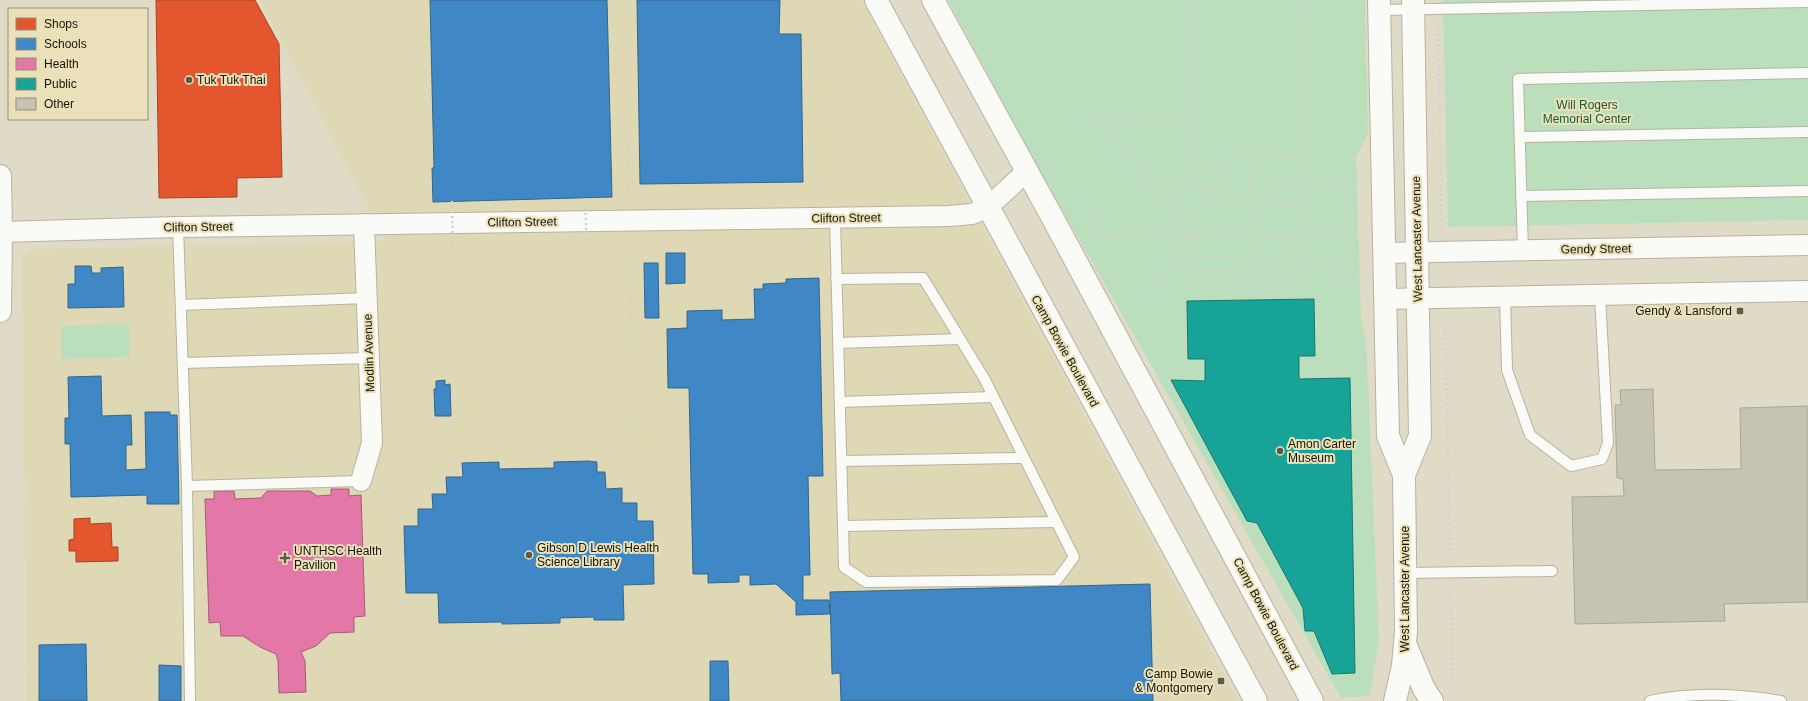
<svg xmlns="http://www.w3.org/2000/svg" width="1808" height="701" font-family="Helvetica,sans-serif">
  <rect width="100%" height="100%" fill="#e0dbc6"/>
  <polygon fill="#dfd8b5" points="260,0 861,0 1238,701 27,701 22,258 32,249 386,241"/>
  <g fill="#bbdebd">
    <polygon points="948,0 1365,0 1368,134 1356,157 1361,318 1366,340 1379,639 1370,696 1341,698 1026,146"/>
    <polygon points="1443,0 1808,0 1808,220 1448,227"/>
    <polygon points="129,324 130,357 61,359 61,326"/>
  </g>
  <g fill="#e4572e" stroke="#a74322">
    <polygon points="156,0 255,0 279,44 282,177 237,178 237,197 159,198"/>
    <polygon points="90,518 90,524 111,523 112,547 118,547 118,561 76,562 76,551 69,551 69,540 74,539 74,519"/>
  </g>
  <g fill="#3f88c5" stroke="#33668c">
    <polygon points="430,0 607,0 612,197 433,202 432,168 434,168"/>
    <polygon points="637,0 780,0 779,34 801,34 803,182 640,184"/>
    <polygon points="666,253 685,253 685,283 666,284"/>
    <polygon points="644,263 658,263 659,318 645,318"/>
    <polygon points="75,266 91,266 92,273 101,273 101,268 123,267 124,307 68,308 68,284 75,284"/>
    <polygon points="819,278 823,476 808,476 810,575 803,575 803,600 829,600 830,614 796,615 796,602 776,584 750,585 750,575 739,575 739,582 708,583 708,574 693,574 689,388 668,388 667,329 687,328 687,311 722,310 722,320 755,319 754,289 763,289 763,284 786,283 786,279"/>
    <polygon points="101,376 102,416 131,415 132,445 126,445 126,470 146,469 145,412 170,412 170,415 177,415 179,504 147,504 147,495 71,497 70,444 65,444 65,418 69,418 68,377"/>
    <polygon points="445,380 445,385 450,384 451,416 435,416 434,389 436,389 436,381"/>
    <polygon points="588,461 597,462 597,472 605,472 606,489 622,488 622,503 637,503 637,521 653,521 654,584 623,585 624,620 594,620 594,617 560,618 560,623 502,624 502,622 439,623 438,593 406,593 404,526 418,526 418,509 433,509 432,494 447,494 446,477 463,477 462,463 499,462 499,469 554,468 554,462"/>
    <polygon points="1150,584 1153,701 841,701 840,673 832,674 830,592"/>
    <polygon points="86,644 87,701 39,701 39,645"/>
    <polygon points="710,661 728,661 729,701 710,701"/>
    <polygon points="159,665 181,666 181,701 159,701"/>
  </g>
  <polygon fill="#e377a8" stroke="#a65a78" points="331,489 349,489 349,496 361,495 365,616 354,617 354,632 330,633 316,646 301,652 305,661 306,692 279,693 278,661 276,654 260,647 243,636 221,636 220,622 209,623 205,499 214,499 214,491 234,491 235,499 261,498 267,491 310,491 317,496 331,495"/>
  <polygon fill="#17a398" stroke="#17786c" points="1314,299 1315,356 1299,356 1299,379 1350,378 1355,673 1332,674 1314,631 1305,631 1303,608 1257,523 1247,521 1171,380 1205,381 1205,359 1188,359 1187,301"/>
  <polygon fill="#c5c4b3" stroke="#a8a897" points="1653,389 1655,470 1741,469 1740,408 1808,406 1808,602 1724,604 1725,621 1575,624 1572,497 1624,496 1623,479 1617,478 1615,405 1621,405 1620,390"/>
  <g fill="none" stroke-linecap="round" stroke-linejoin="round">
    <defs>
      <g id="service">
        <polyline points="1379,10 1808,2"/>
        <polyline points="1520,137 1808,132"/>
        <polyline points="1521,196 1808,191"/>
        <polyline points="835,218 843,526 844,567 866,582 1057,580 1074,557 984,378 923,278 836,279"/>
        <polyline points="178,227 187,486 361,481"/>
        <polyline points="1523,251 1518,79 1808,73"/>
        <polyline points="1505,298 1507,370 1530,435 1571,466 1602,459 1608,443 1600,296"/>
        <polyline points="181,305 367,298"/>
        <polyline points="838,343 960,339"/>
        <polyline points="183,363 369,358"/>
        <polyline points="840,402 993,397"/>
        <polyline points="842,461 1023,458"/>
        <polyline points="187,486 190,701"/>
        <polyline points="843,526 1056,522"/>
        <polyline points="1406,573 1552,571"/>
        <path d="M 1650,701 C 1692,692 1739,694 1781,701"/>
      </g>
      <g id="minor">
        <polyline points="1,232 178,227 949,216 972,214 988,207 1027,171"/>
        <polyline points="1384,253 1808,245"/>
        <polyline points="1385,299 1808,291"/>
        <polyline points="361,481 372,443 364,224"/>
      </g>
      <polyline id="tertiary" points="0,176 1,232 0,311"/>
      <g id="secondary">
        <polyline points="876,0 1256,701"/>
        <polyline points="933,0 1051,215 1312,701"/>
        <polyline points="1379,0 1388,436 1404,475 1406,631 1403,666 1395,701"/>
        <polyline points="1404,475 1420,436 1413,0"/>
        <polyline points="1406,646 1424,689 1432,701"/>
      </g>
    </defs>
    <use href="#service" stroke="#b7b3a2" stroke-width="12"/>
    <use href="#minor" stroke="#b7b3a2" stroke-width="22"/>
    <use href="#tertiary" stroke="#b7b3a2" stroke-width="24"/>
    <use href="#secondary" stroke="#b7b3a2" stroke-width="24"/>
    <g stroke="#d2d1cb" stroke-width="2.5" stroke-dasharray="2 3" stroke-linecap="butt">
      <polyline points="1188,0 1189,161 1194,190 1234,190 1235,203 1195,205 1196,257 1236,256 1236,269 1196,270 1196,284 1237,284 1237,293 1269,291 1268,282 1310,282 1309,269 1268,269 1268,255 1309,256 1307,202 1268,202 1267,189 1307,188 1311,157 1307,0"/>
      <polyline points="1438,24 1442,231"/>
      <polyline points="1114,120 1114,138 1172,209 1174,256 1155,289 1147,291"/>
      <polyline points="1085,121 1187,119"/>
      <polyline points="628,130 629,201"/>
      <polyline points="1249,160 1253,292"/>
      <polyline points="1189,161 1311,157"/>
      <path d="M 1307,188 L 1323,188 L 1338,184 L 1344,185 L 1346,190 L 1348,267 L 1346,272 L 1337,275 C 1323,263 1336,258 1309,256"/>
      <polyline points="1159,192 1194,190"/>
      <polyline points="1080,203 1107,238 1354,232"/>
      <polyline points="1773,213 1774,226"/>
      <polyline points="629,242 635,485"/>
      <polyline points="587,256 587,262"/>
      <polyline points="453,258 454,266"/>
      <polyline points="1445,318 1450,557"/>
      <polyline points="1450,588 1453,691"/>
    </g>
    <use href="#service" stroke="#fafaf6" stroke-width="10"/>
    <use href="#minor" stroke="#fafaf6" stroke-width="20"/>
    <use href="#tertiary" stroke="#fafaf6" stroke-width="22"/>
    <use href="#secondary" stroke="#fafaf6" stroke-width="22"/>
    <g stroke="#d2d1cb" stroke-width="2.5" stroke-dasharray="2 3" stroke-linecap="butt">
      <polyline points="585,198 587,256"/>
      <polyline points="452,201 453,258"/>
    </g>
  </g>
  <g fill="#5e5a4a" stroke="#eae1bb" stroke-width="1.5">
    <circle cx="189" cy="80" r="4"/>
    <rect x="1736" y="307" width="8" height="8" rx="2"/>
    <circle cx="1280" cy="451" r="4"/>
    <circle cx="529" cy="555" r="4"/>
    <path d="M283 552h4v4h4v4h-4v4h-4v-4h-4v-4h4z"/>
    <rect x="1217" y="677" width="8" height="8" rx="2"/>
  </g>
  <g text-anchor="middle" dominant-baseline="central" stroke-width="4" stroke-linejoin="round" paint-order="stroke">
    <g font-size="12" fill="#181507" stroke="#eae1bb" text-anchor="start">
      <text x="197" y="80">Tuk Tuk Thai</text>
      <text x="1732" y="311" text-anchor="end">Gendy &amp; Lansford</text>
      <text x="1288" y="444">Amon Carter<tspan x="1288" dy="14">Museum</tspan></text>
      <text x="537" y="548">Gibson D Lewis Health<tspan x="537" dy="14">Science Library</tspan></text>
      <text x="294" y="551">UNTHSC Health<tspan x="294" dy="14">Pavilion</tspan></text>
      <text x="1213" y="674" text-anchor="end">Camp Bowie<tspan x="1213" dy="14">&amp; Montgomery</tspan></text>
    </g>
    <g font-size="12" fill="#145c38" stroke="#eae1bb">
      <text x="1587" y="105">Will Rogers<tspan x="1587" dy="14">Memorial Center</tspan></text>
    </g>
    <g font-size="12" fill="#181507" stroke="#eae1bb">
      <text transform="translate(846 218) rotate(-1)">Clifton Street</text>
      <text transform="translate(522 222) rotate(-1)">Clifton Street</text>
      <text transform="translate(198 227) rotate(-1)">Clifton Street</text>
      <text transform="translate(1417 239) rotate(-91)">West Lancaster Avenue</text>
      <text transform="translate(1596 249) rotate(-1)">Gendy Street</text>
      <text transform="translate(1065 351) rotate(61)">Camp Bowie Boulevard</text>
      <text transform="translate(369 353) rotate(-92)">Modlin Avenue</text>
      <text transform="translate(1405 589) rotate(-90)">West Lancaster Avenue</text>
      <text transform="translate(1266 614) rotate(62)">Camp Bowie Boulevard</text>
    </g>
  </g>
  <rect x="8" y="8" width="140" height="112" fill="#eae1bb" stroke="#968f73"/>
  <rect x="16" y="18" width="20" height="12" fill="#e4572e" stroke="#968f73"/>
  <text x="44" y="28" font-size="12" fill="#181507">Shops</text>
  <rect x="16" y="38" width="20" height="12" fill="#3f88c5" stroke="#968f73"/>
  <text x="44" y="48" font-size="12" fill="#181507">Schools</text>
  <rect x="16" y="58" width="20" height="12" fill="#e377a8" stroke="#968f73"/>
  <text x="44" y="68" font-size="12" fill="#181507">Health</text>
  <rect x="16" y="78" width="20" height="12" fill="#17a398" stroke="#968f73"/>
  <text x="44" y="88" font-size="12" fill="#181507">Public</text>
  <rect x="16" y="98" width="20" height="12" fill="#c5c4b3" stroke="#968f73"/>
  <text x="44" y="108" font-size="12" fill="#181507">Other</text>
</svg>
